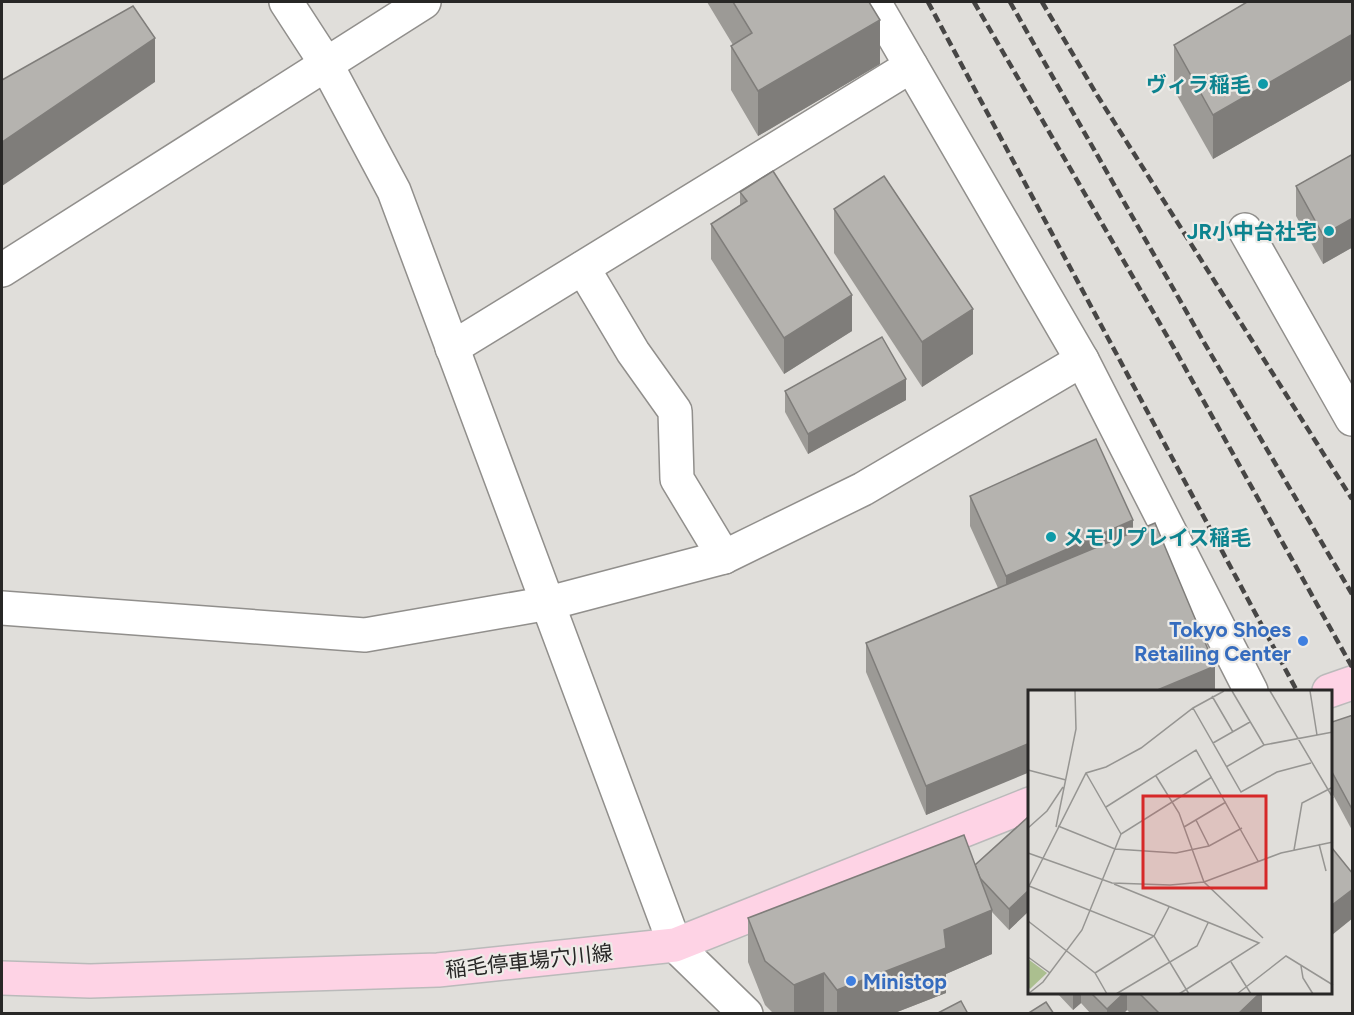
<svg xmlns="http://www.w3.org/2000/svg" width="1354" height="1015" font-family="Figtree,'Noto Sans JP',sans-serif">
  <rect width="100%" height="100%" fill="#e0deda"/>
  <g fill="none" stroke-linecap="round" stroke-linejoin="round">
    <defs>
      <g id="minor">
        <polyline points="286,2 325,62 394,191 675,945 746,1014"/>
        <polyline points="874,2 1082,360 1251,691"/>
        <polyline points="1245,230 1352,419"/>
        <polyline points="583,268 633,352 675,411 677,479 724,557"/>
        <polyline points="2,270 424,2"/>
        <polyline points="452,348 911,66"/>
        <polyline points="2,608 365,635 549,603 724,557 863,489 1082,360"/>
      </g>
      <g id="major">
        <polyline points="1329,691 1352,683"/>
        <polyline points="2,978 90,981 438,970 675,945 1030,804"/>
      </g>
    </defs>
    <use href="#minor" stroke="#918f8c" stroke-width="36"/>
    <use href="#major" stroke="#bababa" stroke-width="36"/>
    <use href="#minor" stroke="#fff" stroke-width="33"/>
    <use href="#major" stroke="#fed3e5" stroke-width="33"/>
    <g stroke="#474645" stroke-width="4.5" stroke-dasharray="9 4.5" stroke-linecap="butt">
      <polyline points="928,2 1297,691"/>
      <polyline points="974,2 1174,348 1352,667"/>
      <polyline points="1010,2 1202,339 1352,594"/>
      <polyline points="1042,2 1097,95 1352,499"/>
    </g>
  </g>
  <g fill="#9c9a96">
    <polygon points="707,2 869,2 880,64 758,136 731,90 731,46 733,45"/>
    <polygon points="1353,2 1353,79 1213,159 1174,90 1174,45"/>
    <polygon points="1353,154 1353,247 1323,264 1296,216 1296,186"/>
    <polygon points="740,192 852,331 784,374 711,259 711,224 740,205"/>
    <polygon points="834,209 973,354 922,387 834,253"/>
    <polygon points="785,391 906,400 808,454 785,412"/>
    <polygon points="970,496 1133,532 1215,691 926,815 866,672 866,643 998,588 970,526"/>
    <polygon points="1353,715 1353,832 1332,793 1332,722"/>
    <polygon points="1030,820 1030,910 1009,930 992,912 992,954 946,974 946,993 892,1014 774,1014 765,1005 748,962 748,918 975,865"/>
    <polygon points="1030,942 1030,965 1029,964 1029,943"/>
    <polygon points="1057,993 1262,993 1262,1014 1131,1014 1127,1010 1123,1014 1091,1014 1081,1003 1073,1010"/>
  </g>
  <g fill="#7f7d7a">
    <polygon points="880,20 880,64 758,136 758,91"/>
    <polygon points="1353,34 1353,79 1213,159 1213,115"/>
    <polygon points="155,38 155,82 2,186 2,142"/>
    <polygon points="1353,218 1353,247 1323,264 1323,235"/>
    <polygon points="852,295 852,331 784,374 784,338"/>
    <polygon points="973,309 973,354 922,387 922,342"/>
    <polygon points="906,379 906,400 808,454 808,434"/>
    <polygon points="1133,520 1133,549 1006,606 1006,576"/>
    <polygon points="1215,666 1215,691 1155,691"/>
    <polygon points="1030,743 1030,772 926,815 926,786"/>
    <polygon points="1030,889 1030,910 1009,930 1009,909"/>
    <polygon points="1353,889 1353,918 1332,935 1332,905"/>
    <polygon points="992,910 992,954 946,974 946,993 892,1014 837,1014 837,990 944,930"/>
    <polygon points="824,973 824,1014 794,1014 794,985"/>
    <polygon points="1073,993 1081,993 1081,1003 1073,1010"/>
    <polygon points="1124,993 1127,993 1127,1010 1123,1014 1107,1014 1107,1009"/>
    <polygon points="1260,993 1262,993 1262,1014 1238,1014"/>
  </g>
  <g fill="#b5b3af" stroke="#7f7d7a" stroke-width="1.5">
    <polygon points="733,2 869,2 880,20 758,91 731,46 752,33"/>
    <polygon points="1247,2 1353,2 1353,34 1213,115 1174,45"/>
    <polygon points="133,6 155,38 2,142 2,80"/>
    <polygon points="1353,154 1353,218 1323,235 1296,186"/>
    <polygon points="773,171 852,295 784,338 711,224 747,201 740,192"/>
    <polygon points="884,176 973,309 922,342 834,209"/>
    <polygon points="882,337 906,379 808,434 785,391"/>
    <polygon points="1096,439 1133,520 1006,576 970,496"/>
    <polygon points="1155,523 1215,666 1155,691 1030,691 1030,743 926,786 866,643"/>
    <polygon points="1353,715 1353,811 1332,772 1332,722"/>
    <polygon points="1027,818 1030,820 1030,889 1009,909 980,878 975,865"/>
    <polygon points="964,835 992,910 944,930 946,948 837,990 824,973 794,985 765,961 748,918"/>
    <polygon points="1332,848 1353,874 1353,889 1332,905"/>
    <polygon points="1091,993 1124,993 1107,1009"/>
    <polygon points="1139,993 1260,993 1238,1014 1160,1014"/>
    <polygon points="961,1001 968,1014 936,1014"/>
    <polygon points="1046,1002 1054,1014 1027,1014"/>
  </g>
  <g fill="#0f9aa8" stroke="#edebe7" stroke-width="2">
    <circle cx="1263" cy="84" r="6"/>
    <circle cx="1329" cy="231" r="6"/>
    <circle cx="1051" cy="537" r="6"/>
  </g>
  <g fill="#3f7fe0" stroke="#edebe7" stroke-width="2">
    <circle cx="1303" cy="641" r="6"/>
    <circle cx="851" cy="981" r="6"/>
  </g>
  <g text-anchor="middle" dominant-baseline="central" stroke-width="4.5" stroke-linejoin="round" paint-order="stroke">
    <g font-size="21" font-weight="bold" fill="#0d838f" stroke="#edebe7" text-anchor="end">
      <text x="1251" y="84">ヴィラ稲毛</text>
      <text x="1317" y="231">JR小中台社宅</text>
      <text x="1063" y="537" text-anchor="start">メモリプレイス稲毛</text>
    </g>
    <g font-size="21" font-weight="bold" fill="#366cbe" stroke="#edebe7" text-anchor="end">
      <text x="1291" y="629">Tokyo Shoes<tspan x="1291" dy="24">Retailing Center</tspan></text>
      <text x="863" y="981" text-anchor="start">Ministop</text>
    </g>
    <g font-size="21" fill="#282726" stroke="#edebe7">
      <text transform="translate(529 961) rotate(-6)">稲毛停車場穴川線</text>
    </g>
  </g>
  <g transform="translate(1028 690)">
    <rect width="304" height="304" fill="#e0deda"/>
    <path d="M 0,269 L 19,283 L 2,299 L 0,296 Z" fill="#abbf8f"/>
    <path fill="none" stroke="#969592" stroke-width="1.5" d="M 204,1 L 236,55M 242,1 L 305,108M 282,1 L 289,45M 184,6 L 205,42M 165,18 L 213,102 L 249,82 L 283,73M 185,53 L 222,32M 198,77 L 236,55 L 305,42M 0,80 L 38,90M 58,83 L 93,144M 128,86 L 151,123 L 176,192 L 235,248M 78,117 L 168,60 L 230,171M 168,130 L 181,156M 30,136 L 87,159 L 148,163 L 181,156 L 214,138M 28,137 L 48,39 L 47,1M 156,137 L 198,112M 0,138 L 19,121 L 35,97M 291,154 L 298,181M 266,160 L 274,113 L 305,97M 0,163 L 84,193 L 142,195 L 176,192 L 253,163 L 305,152M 86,194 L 231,253 L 151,304M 1,196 L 126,246 L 161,304M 0,198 L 58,83 L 78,77 L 113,58 L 165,18 L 196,1M 0,231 L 67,283 L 79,304M 0,267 L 22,283M 203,272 L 223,304M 273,276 L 275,288 L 285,304M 67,283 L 126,246 L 141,217M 0,304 L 15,292 L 54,240 L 93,144 L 184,87M 88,304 L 169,256 L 180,233M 209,304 L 258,266 L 305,295"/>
    <path fill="#d62828" fill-opacity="0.15" stroke="#d62828" stroke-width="3" d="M 115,106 L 238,106 L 238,198 L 115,198 Z"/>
    <rect width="304" height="304" fill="none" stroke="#282726" stroke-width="3"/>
  </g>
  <rect width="1354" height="1015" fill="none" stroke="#282726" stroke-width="6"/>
</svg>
